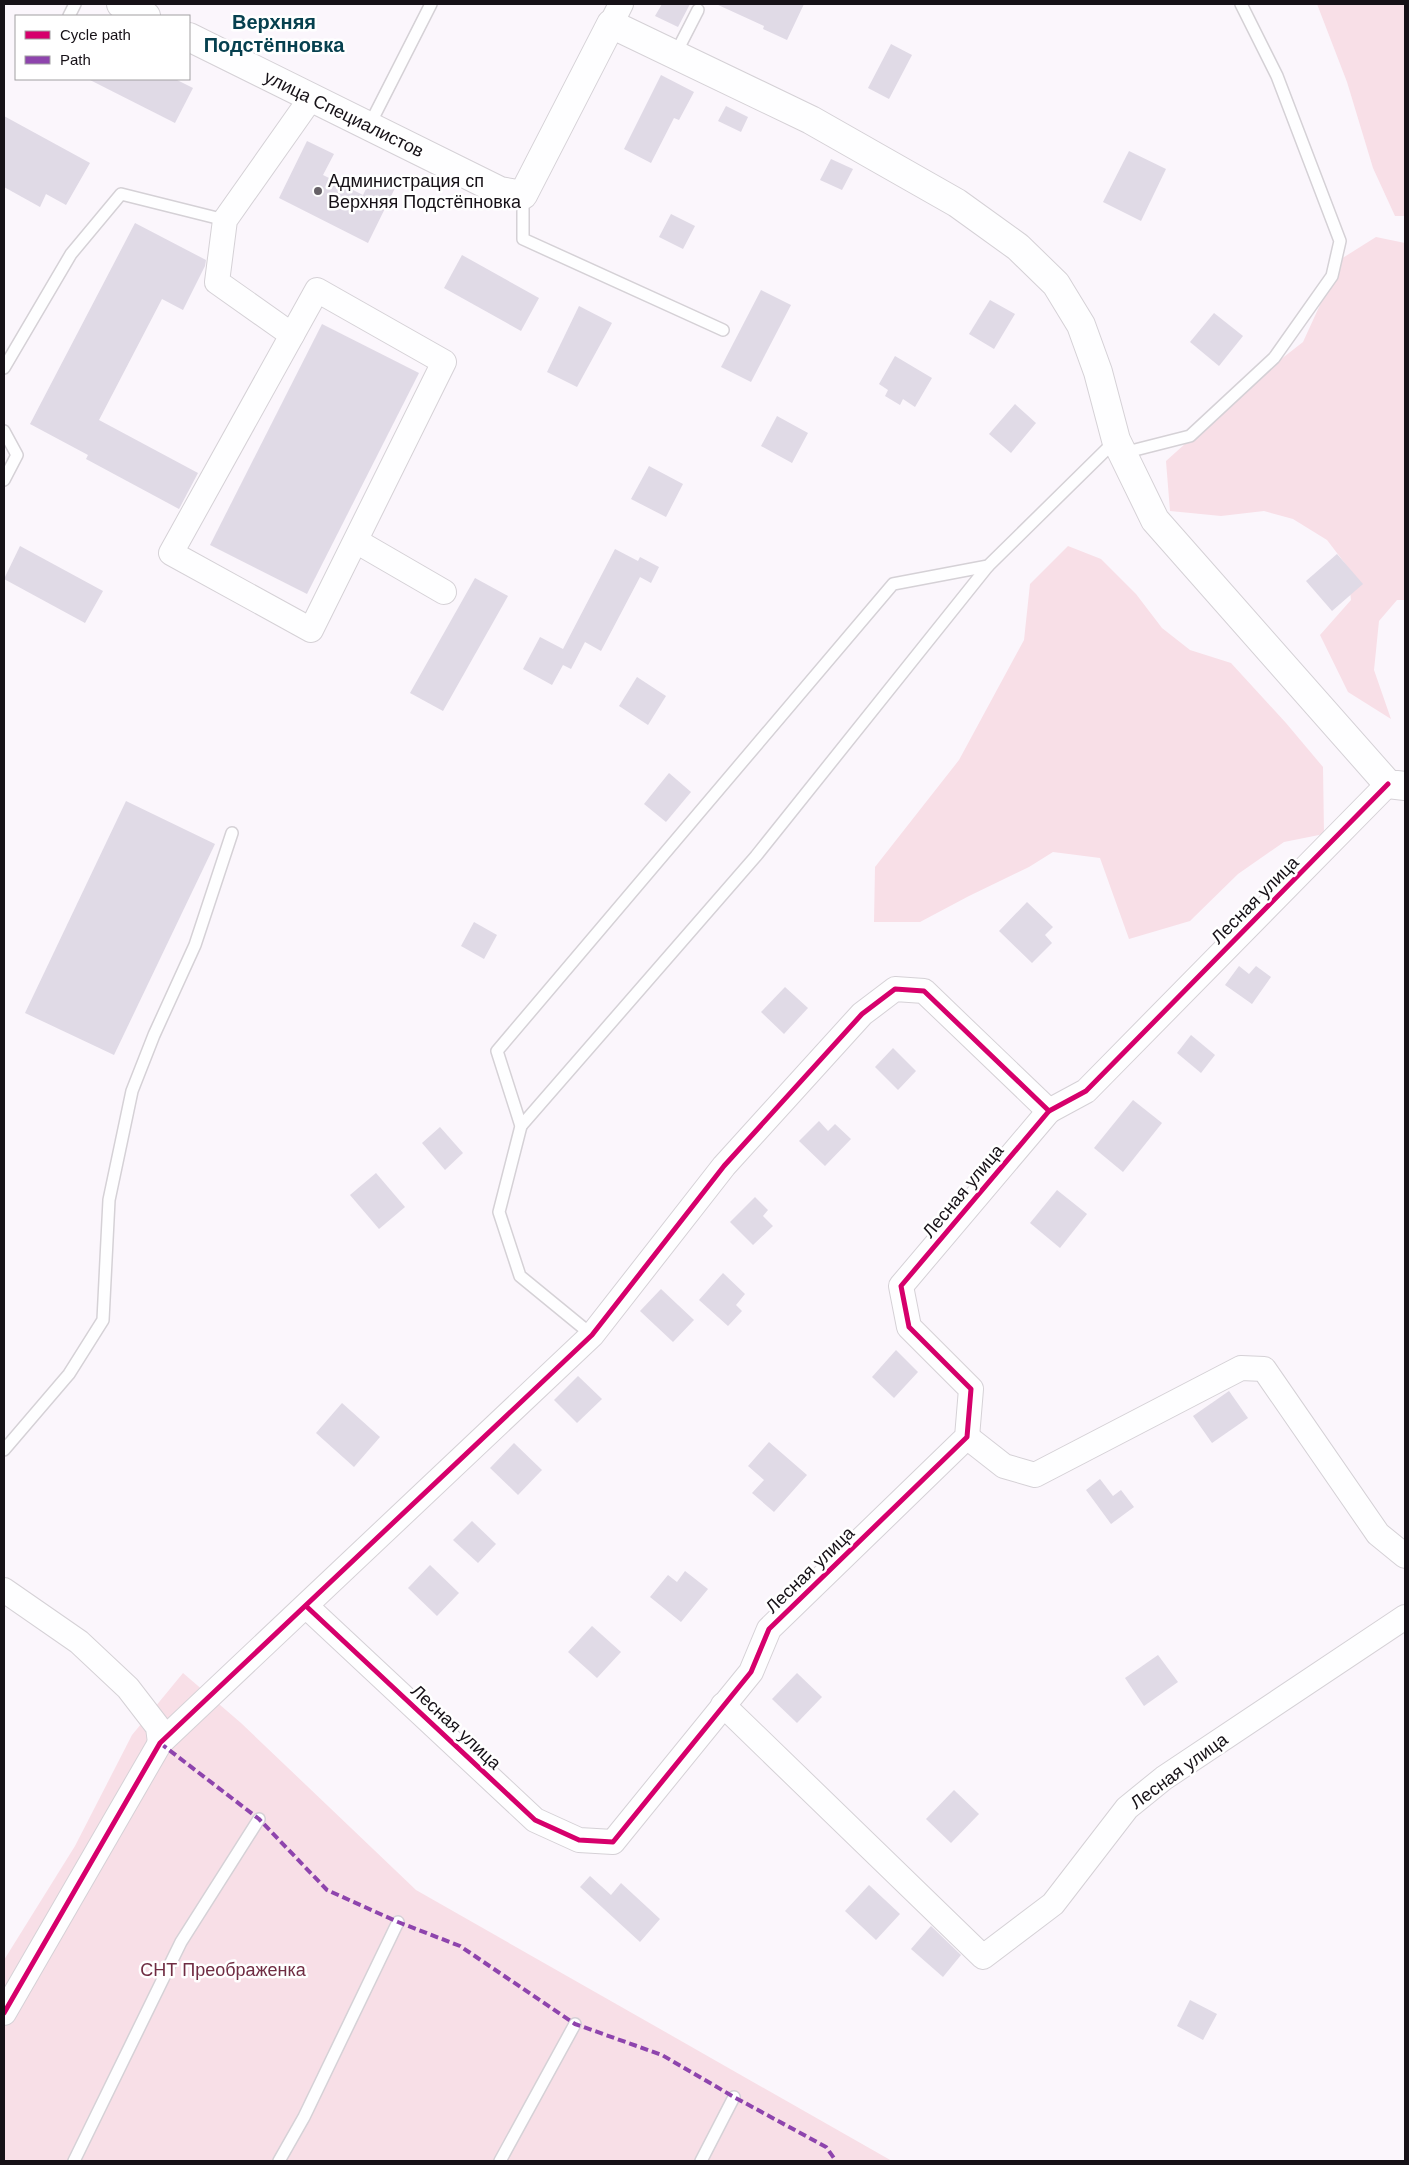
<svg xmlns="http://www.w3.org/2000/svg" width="1409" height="2165" font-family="Arial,sans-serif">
  <rect width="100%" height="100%" fill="#fbf6fc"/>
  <g fill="#f8dfe7">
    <polygon points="1317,4 1405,4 1405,216 1395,216 1373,168 1347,82"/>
    <polygon points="1376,237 1405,243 1405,600 1397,600 1379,621 1374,670 1391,719 1348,692 1320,635 1351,600 1347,566 1327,540 1293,519 1264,511 1221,516 1170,511 1166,461 1266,371 1303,342 1341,259"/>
    <polygon points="1068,546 1101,559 1136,594 1162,628 1190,650 1231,663 1286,723 1323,767 1324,834 1284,842 1238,874 1190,921 1129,939 1100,858 1053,852 1029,867 969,896 920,922 874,922 875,867 959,760 1024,640 1030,584"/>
    <polygon points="183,1673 241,1723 416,1890 892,2161 4,2161 4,1960 75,1846 132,1735"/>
  </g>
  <g fill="#e0dae6">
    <polygon points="662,4 690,4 678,27 655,16"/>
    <polygon points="716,4 804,4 787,40 763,29 764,26"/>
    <polygon points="891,44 912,55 889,99 868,88"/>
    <polygon points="661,75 694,92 679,120 674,118 651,163 624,149"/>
    <polygon points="88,79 175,79 193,88 175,123"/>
    <polygon points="726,106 748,117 741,132 718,121"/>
    <polygon points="4,116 90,163 66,205 46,194 40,207 4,187"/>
    <polygon points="307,141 334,154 323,175 363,195 373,175 396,186 368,243 279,198"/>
    <polygon points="1129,151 1166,169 1141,221 1103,202"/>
    <polygon points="831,159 853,169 842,190 820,180"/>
    <polygon points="671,214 695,226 683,249 659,237"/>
    <polygon points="135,223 206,260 205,266 183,310 162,299 99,420 198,473 179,509 86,459 88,455 30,424"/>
    <polygon points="462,255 539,298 521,331 444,288"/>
    <polygon points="761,290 791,305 751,382 721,367"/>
    <polygon points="990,300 1015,314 994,349 969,334"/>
    <polygon points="579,306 612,323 577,387 547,372"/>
    <polygon points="1214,313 1243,336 1219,366 1190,342"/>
    <polygon points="322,324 419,373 307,594 210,545"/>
    <polygon points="895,356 932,378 915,407 903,399 900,405 885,396 888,390 879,384"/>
    <polygon points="1015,404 1036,423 1011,453 989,434"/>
    <polygon points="777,416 808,433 792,463 761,446"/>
    <polygon points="649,466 683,484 666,517 631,499"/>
    <polygon points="20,546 103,591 85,623 4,579"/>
    <polygon points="615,549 638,561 640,557 659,567 651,583 640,577 601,651 585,642 571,669 563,665 552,685 523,669 540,637 563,649"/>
    <polygon points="1337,554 1363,584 1332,611 1306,581"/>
    <polygon points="475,578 508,596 443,711 410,693"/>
    <polygon points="637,677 666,696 648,725 619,706"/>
    <polygon points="669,773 691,792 666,822 644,804"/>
    <polygon points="126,801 215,844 114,1055 25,1013"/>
    <polygon points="1027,902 1053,927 1045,935 1052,943 1032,963 999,931"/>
    <polygon points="474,922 497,935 484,959 461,946"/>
    <polygon points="1239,966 1249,974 1256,966 1271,977 1252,1004 1225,985"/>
    <polygon points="785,987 808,1008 784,1034 761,1012"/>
    <polygon points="1191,1035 1215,1055 1201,1073 1177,1053"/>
    <polygon points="893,1048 916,1071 898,1090 875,1067"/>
    <polygon points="1133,1100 1162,1123 1123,1172 1094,1148"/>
    <polygon points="819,1121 828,1131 835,1124 851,1139 825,1166 799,1141"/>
    <polygon points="440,1127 463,1153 445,1170 422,1143"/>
    <polygon points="376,1173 405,1207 379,1229 350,1195"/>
    <polygon points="1057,1190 1087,1214 1060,1248 1030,1223"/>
    <polygon points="755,1197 768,1210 763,1216 773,1226 753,1245 730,1222"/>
    <polygon points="723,1273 745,1294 736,1305 742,1311 728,1326 699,1300"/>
    <polygon points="661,1289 694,1320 673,1342 640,1311"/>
    <polygon points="896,1350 918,1372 894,1398 872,1377"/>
    <polygon points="578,1376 602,1399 577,1423 554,1400"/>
    <polygon points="1229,1391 1248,1418 1212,1443 1193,1416"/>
    <polygon points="342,1403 380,1437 354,1467 316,1433"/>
    <polygon points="769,1442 807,1475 774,1512 752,1493 764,1480 748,1466"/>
    <polygon points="514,1443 542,1470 518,1495 490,1468"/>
    <polygon points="1100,1479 1113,1496 1121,1490 1134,1507 1111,1524 1086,1490"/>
    <polygon points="472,1521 496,1544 478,1563 453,1540"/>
    <polygon points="430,1565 459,1593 437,1616 408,1588"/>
    <polygon points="685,1571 708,1589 681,1622 650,1597 668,1575 677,1582"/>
    <polygon points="592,1626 621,1652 597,1678 568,1652"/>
    <polygon points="1158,1655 1178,1682 1144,1706 1125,1678"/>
    <polygon points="797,1673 822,1697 797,1723 772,1699"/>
    <polygon points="954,1790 979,1814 951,1843 926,1819"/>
    <polygon points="590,1876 611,1895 621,1883 660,1919 640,1942 580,1887"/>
    <polygon points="869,1885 900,1914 876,1940 845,1911"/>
    <polygon points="931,1926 961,1955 943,1977 911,1949"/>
    <polygon points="1190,2000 1217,2014 1203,2040 1177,2026"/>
  </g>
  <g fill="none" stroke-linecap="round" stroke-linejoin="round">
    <defs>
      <g id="service">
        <polyline points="69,16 75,4"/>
        <polyline points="676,53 698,10"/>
        <polyline points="369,126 431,4"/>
        <polyline points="523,195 523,239 723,330"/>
        <polyline points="4,368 71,254 121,194 225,220"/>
        <polyline points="4,431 17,455 4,480"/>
        <polyline points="1123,453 1190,436 1274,358 1332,276 1340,241 1277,76 1241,4"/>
        <polyline points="521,1126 756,856 988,566"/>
        <polyline points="592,1335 520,1276 499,1212 521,1126 497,1051 893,584 988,566 1116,440"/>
        <polyline points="4,1450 69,1374 103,1320 109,1200 132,1091 154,1035 195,945 232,833"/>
        <polyline points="74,2161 181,1942 259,1819"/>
        <polyline points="279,2161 304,2117 398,1922"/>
        <polyline points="500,2161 575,2024"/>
        <polyline points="701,2161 734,2097"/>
      </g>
      <g id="minor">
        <polyline points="611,24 621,4"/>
        <polygon points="317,290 444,362 311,630 171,553"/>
        <polyline points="292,335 217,282 225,220 311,98"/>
        <polyline points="356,541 444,592"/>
        <polyline points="967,1437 1004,1466 1035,1475 1241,1368 1264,1369 1378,1534 1405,1556"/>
        <polyline points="4,1590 79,1642 128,1688 158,1727 160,1743"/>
        <polyline points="306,1606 535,1820 579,1840 613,1842 751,1672 769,1629 967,1437 971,1389 909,1327 901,1286 1049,1111"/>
        <polyline points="723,1705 983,1957 1053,1904 1127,1808 1164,1778 1405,1617"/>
        <polyline points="4,2013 160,1743 592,1335 724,1166 862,1014 895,989 924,991 1049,1111 1086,1091 1388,784"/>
      </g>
      <g id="tertiary">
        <polyline points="121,4 146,16"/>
        <polyline points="189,37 500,191 523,195 611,24 811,120 957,203 1018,247 1056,284 1081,325 1098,372 1116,440 1155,520 1388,784 1405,786"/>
      </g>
    </defs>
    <use href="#service" stroke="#d5d1d6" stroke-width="14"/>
    <use href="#minor" stroke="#d5d1d6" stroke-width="26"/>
    <use href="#tertiary" stroke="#d5d1d6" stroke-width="30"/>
    <use href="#service" stroke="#fefeff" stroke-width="11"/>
    <use href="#minor" stroke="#fefeff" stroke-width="24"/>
    <use href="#tertiary" stroke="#fefeff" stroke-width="28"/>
    <polyline stroke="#8e44ad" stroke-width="4" stroke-dasharray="8 4" stroke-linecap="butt" points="160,1743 259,1819 327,1890 398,1922 460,1946 575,2024 662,2055 734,2097 826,2147 836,2161"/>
    <defs>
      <g id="cycleway">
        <polyline points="306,1606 535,1820 579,1840 613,1842 751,1672 769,1629 967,1437 971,1389 909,1327 901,1286 1049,1111"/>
        <polyline points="4,2013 160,1743 592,1335 724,1166 862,1014 895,989 924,991 1049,1111 1086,1091 1388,784"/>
      </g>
    </defs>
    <use href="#cycleway" stroke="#fff" stroke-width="8"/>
    <use href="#cycleway" stroke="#d6006c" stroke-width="5"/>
  </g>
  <circle fill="#666167" stroke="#fff" stroke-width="2" cx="318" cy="191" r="5"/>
  <g text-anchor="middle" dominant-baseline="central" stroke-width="5" stroke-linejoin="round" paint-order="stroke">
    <g font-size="18" fill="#161117" stroke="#fff">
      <text transform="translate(344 114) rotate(26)">улица Специалистов</text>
      <text transform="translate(1255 900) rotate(-45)">Лесная улица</text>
      <text transform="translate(963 1191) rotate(-50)">Лесная улица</text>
      <text transform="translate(810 1570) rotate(-44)">Лесная улица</text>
      <text transform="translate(456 1727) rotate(43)">Лесная улица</text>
      <text transform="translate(1179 1771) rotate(-36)">Лесная улица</text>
    </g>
    <g font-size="18" fill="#161117" stroke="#fff" text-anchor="start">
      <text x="328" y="181">Администрация сп<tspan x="328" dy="21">Верхняя Подстёпновка</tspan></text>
    </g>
    <g font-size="18" fill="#6f2c42" stroke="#fff">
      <text x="223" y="1970">СНТ Преображенка</text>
    </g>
    <g font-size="20" font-weight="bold" fill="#06404f" stroke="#fff">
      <text x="274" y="22">Верхняя<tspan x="274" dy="23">Подстёпновка</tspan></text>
    </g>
  </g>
  <rect width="1409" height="2165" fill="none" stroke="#161117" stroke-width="10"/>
  <rect x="15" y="15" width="175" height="65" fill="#ffffff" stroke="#a2a0a2"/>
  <rect x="25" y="31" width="25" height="8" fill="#d6006c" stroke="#a2a0a2"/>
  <text x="60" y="40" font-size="15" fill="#161117">Cycle path</text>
  <rect x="25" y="56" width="25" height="8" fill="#8e44ad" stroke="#a2a0a2"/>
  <text x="60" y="65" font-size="15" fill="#161117">Path</text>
</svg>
